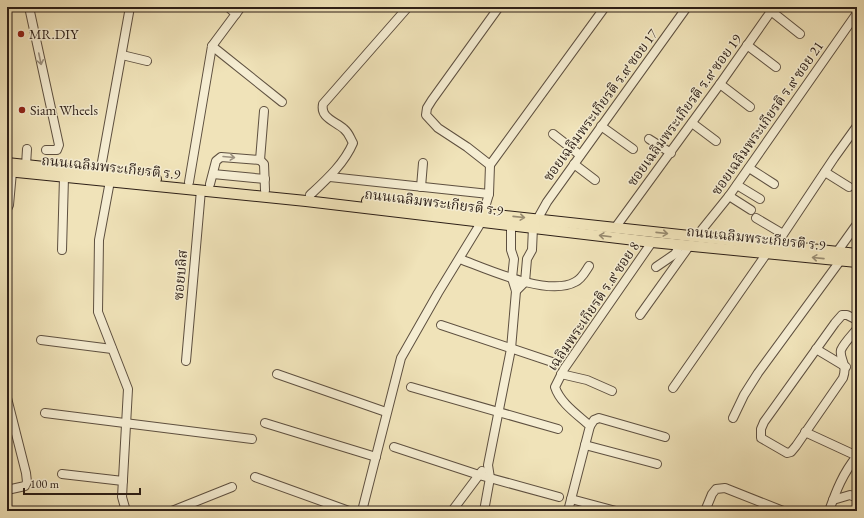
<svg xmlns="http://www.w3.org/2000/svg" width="864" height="518" font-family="'EB Garamond','Noto Serif Thai',serif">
  <rect width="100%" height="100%" fill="#f0e3b9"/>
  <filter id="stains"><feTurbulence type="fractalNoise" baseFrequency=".005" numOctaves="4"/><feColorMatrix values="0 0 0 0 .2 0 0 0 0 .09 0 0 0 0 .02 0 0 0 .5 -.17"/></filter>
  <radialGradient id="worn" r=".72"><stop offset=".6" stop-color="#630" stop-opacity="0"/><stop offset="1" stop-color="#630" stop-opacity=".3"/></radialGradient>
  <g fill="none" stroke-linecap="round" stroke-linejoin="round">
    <defs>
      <g id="minor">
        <polyline points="29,7 59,145 57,150 46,150"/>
        <polyline points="228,7 236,14"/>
        <polyline points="499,7 432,100 427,108 426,115 438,128 467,147 490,165 605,7"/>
        <polyline points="771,11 800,34"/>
        <polyline points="747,45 776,67"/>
        <polyline points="212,46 282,102"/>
        <polyline points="122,55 147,61"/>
        <polyline points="720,84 750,107"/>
        <polyline points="692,123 716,141"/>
        <polyline points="601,126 633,149"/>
        <polyline points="553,134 580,155"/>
        <polyline points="649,139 671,153"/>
        <polyline points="260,160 264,111"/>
        <polyline points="574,164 595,180"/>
        <polyline points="26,165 27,149"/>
        <polyline points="749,168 774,184"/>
        <polyline points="825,172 849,187"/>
        <polyline points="100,173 130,7"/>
        <polyline points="213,174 265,179"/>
        <polyline points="330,177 489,194"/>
        <polyline points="110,181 99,240 98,312 128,389 122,497 126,511"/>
        <polyline points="189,182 212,46 241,7"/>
        <polyline points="210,184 216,161 221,157 260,160 264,164 265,190"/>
        <polyline points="737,185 760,199"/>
        <polyline points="421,187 423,163"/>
        <path d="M 310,195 C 326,180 344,164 353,143 C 350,138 349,133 344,129 C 335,121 320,118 323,104 L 408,7"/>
        <polyline points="729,196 751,210"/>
        <polyline points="7,209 9,205 12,172"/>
        <polyline points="756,218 783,234"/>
        <polyline points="615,228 720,84 774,7"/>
        <polyline points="696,237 729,196 857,13"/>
        <polyline points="776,245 834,158 857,126"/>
        <polyline points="62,250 64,177"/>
        <polyline points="837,252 857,224"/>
        <path d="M 460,259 C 487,269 548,297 575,282 C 582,279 585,272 589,266"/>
        <polyline points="656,267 675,254 679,247 679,244"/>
        <polyline points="516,291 525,282 527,259 532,250 533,227 547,202 687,7"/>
        <polyline points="640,315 690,245"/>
        <path d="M 857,320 L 847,315 L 842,315 L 835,323 L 764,422 L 761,429 L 761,438 L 787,453 L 791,452 L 796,446 L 843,378 C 848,364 839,359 841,350 C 844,343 852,335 857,329"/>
        <polyline points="441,325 552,362"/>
        <polyline points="41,340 112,349"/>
        <polyline points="816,349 846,367"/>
        <polyline points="186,361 201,190"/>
        <polyline points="277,374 386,412"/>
        <polyline points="561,374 587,380 612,391"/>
        <polyline points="411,387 558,429"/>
        <polyline points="673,388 767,253"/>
        <polyline points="7,398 26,473 27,482 25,486 7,490"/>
        <polyline points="45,413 252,439"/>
        <polyline points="733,418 744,395 758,373 840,261"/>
        <polyline points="265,423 376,457"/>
        <polyline points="590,426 594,420 599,418 665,437"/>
        <polyline points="805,432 857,456"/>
        <polyline points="585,445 657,464"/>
        <polyline points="394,447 479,475 559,497"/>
        <polyline points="62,474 123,481"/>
        <polyline points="255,477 349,511"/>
        <polyline points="571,499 616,511"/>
        <polyline points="833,500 850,495 857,498"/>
        <polyline points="172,511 232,487"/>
        <polyline points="362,511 401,358 438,293 482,221 483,214 489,194 490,165"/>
        <polyline points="452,511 482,471"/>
        <polyline points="484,511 490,478 488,465 511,349 516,291 512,278 514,259 511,250 511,225"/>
        <path d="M 568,511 L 590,426 C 578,415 560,403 555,387 L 564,369 L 652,242"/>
        <polyline points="705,511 712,494 716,489 725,488 783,511"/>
        <path d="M 829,511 C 836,491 843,473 857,456"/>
      </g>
      <g id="major">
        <polyline points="7,163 156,179"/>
        <polyline points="7,171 306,201 652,242 857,262"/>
        <polyline points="367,201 857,254"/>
      </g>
    </defs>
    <use href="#minor" stroke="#5e5040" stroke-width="10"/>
    <use href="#major" stroke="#2d1f17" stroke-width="12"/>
    <use href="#minor" stroke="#f5edd2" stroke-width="8"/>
    <use href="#major" stroke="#f0e3b9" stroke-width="10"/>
  </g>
  <defs><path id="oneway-shaft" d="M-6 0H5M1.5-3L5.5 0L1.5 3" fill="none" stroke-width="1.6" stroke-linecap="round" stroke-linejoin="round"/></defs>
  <g stroke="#9b907e">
    <use href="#oneway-shaft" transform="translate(40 59) rotate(78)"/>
    <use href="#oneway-shaft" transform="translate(229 157) rotate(5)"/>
  </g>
  <g stroke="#988b70">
    <use href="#oneway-shaft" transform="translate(519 217) rotate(6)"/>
    <use href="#oneway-shaft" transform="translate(662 233) rotate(6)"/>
    <use href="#oneway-shaft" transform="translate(605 236) rotate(-173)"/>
    <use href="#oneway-shaft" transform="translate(818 258) rotate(-174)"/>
  </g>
  <g fill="#8f2418" stroke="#f5edd2" stroke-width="1.5">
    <circle cx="21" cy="34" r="4"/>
    <circle cx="22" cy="110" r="4"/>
  </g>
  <g text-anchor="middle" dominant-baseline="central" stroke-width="3" stroke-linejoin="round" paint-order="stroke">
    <g font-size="14" fill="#2d1f17" stroke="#f5edd2" text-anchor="start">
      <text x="29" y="34">MR.DIY</text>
      <text x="30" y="110">Siam Wheels</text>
    </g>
    <g font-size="14" fill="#2d1f17" stroke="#f5edd2">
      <text transform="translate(600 105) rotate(-54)">ซอยเฉลิมพระเกียรติ ร.๙ ซอย 17</text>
      <text transform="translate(684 110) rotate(-54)">ซอยเฉลิมพระเกียรติ ร.๙ ซอย 19</text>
      <text transform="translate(767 118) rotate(-55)">ซอยเฉลิมพระเกียรติ ร.๙ ซอย 21</text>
      <text transform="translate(111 167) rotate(6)">ถนนเฉลิมพระเกียรติ ร.9</text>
      <text transform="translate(434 202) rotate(7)">ถนนเฉลิมพระเกียรติ ร.9</text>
      <text transform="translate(756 238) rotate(6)">ถนนเฉลิมพระเกียรติ ร.9</text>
      <text transform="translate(180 275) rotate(-85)">ซอยบลิส</text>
      <text transform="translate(593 306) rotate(-56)">เฉลิมพระเกียรติ ร.๙ ซอย 8</text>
    </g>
  </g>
  <rect width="864" height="518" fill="none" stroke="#f0e3b9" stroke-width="24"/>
  <rect x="8" y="8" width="848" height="502" fill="none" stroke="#2d1f17" stroke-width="2"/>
  <rect x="12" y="12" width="840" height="494" fill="none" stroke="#2d1f17"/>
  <path d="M24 488v6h116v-6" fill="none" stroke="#2d1f17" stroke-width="2"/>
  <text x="30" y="488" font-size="12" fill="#2d1f17" stroke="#f5edd2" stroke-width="3" paint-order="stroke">100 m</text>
  <rect width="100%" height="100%" filter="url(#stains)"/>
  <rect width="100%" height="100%" fill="url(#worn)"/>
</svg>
